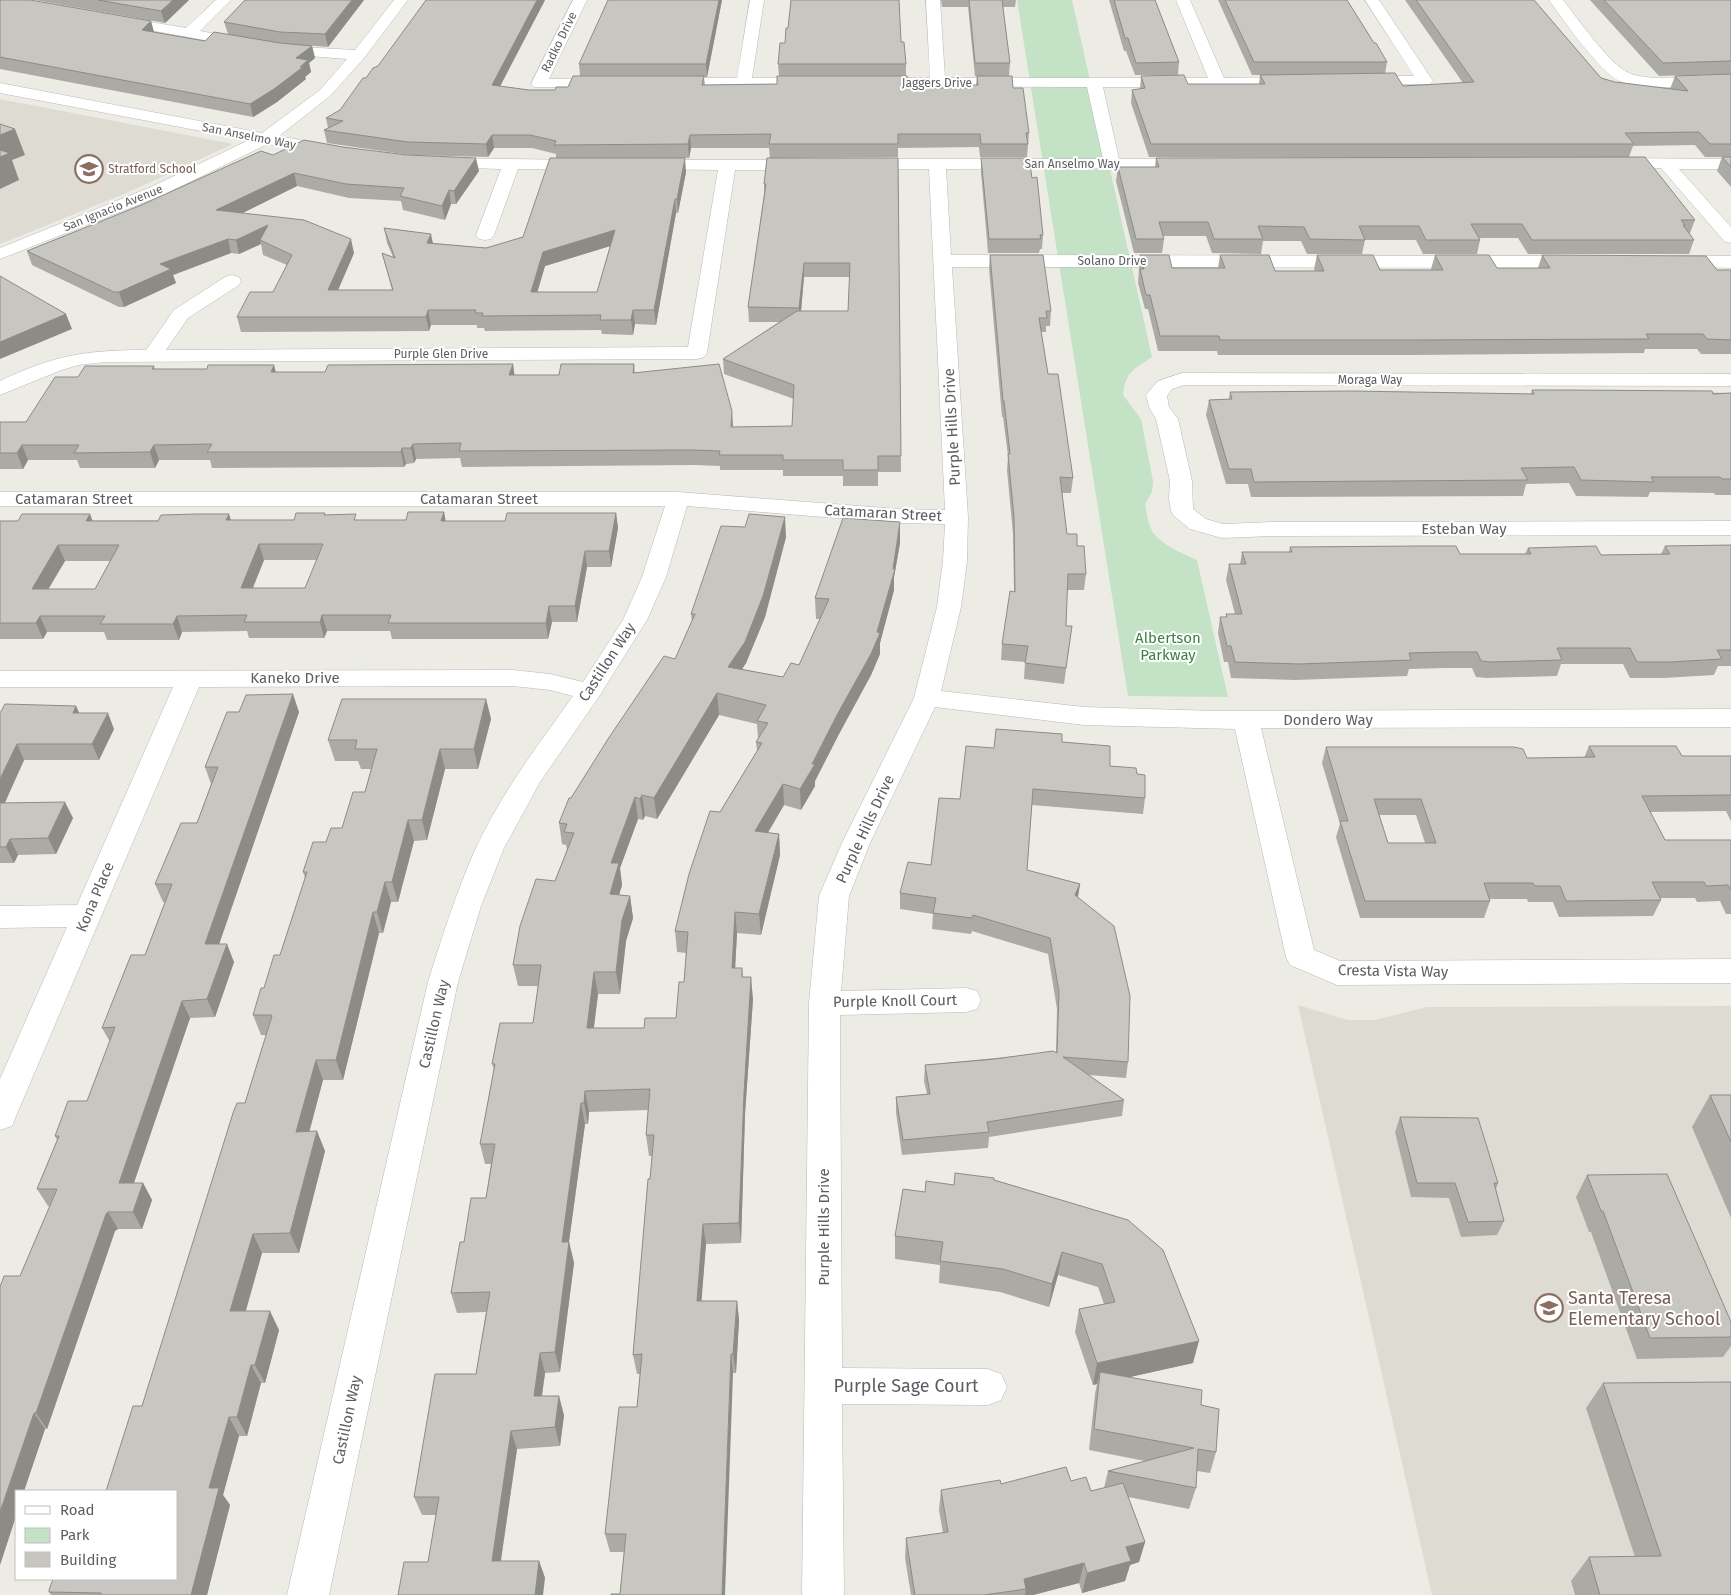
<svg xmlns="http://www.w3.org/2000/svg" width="1731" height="1595" font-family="'Fira Sans',sans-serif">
  <rect width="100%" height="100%" fill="#edece4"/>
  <g fill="#dddbd2">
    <polygon points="0,99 233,144 124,194 0,244"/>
    <polygon points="1298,1005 1348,1020 1375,1020 1427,1007 1731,1006 1731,1595 1432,1595"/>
  </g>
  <path fill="#c3e2c6" d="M 1017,0 L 1072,0 L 1152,357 C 1134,369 1125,372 1123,395 L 1141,419 L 1153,481 L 1152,492 L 1145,504 C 1147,513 1148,526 1154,534 C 1164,546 1183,554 1197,560 L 1228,697 L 1128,696 Z"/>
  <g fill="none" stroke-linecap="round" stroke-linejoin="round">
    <defs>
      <g id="minor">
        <polygon points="216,0 231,0 200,31 283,46 355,50 394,0 408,0 364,58 330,96 279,136 336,147 338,151 336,155 330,156 268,144 163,195 0,259 0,248 151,187 249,140 0,93 0,83 262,133 320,90 347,59 283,54 115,24 110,23 108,20 110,17 115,16 186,28"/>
        <polygon points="573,0 587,0 549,79 606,78 611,80 614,83 611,86 606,88 534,87 531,84"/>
        <polygon points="750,0 764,0 752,78 814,78 819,80 822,83 819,86 662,86 659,83 662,80 667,78 737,78"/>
        <path d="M 926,0 L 940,0 L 945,78 L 1208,78 L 1176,0 L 1190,0 L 1224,78 L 1296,77 L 1301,79 L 1304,82 L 1301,85 L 1296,87 L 1103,87 L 1119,159 L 1192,159 L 1198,160 L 1200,164 L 1198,168 L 946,169 L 951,255 L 1577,256 L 1584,258 L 1586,262 L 1584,266 L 1577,268 L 952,267 L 968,517 L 967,561 L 961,607 L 941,691 L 1084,707 L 1216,711 L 1731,709 L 1731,727 L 1261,728 L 1314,950 L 1340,961 L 1731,959 L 1731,983 L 1337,985 L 1290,965 L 1286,957 L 1235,729 L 1084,725 L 935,707 L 870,843 L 849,896 L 841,991 L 966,988 L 977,991 L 981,1000 L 977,1009 L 966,1012 L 840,1015 L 842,1368 L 988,1369 L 1001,1374 L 1007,1387 L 1001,1400 L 988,1405 L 842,1404 L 844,1595 L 802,1595 L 809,1003 L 819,896 L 842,843 L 914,698 L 937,607 L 943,561 L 945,524 L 898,523 L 687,506 L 666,577 L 647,620 L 598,698 L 540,782 L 504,848 L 481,906 L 458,982 L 329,1595 L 287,1595 L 428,982 C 442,937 456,893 475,850 C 500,795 538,745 573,696 L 550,690 L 513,686 L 199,687 L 16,1116 L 12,1126 L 0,1130 L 0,1079 L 67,927 L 0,928 L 0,906 L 77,905 L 173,687 L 0,687 L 0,671 L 513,670 L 550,674 L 583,682 L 623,620 L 642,577 L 665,506 L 0,506 L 0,492 L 678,492 L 898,509 L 945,510 L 929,169 L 860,169 L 854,168 L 852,164 L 854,160 L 860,159 L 1103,159 L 1087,87 L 864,86 L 861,83 L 864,80 L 869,78 L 930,78 Z"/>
        <polygon points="1365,0 1379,0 1433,81 1430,84 1357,84 1354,81 1357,78 1362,76 1414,76"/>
        <path d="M 1549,0 L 1563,0 C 1578,19 1607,61 1627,72 C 1646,83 1707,76 1731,75 L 1731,85 C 1697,85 1652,92 1620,81 C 1601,74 1562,18 1549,0 Z"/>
        <polygon points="440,158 585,160 591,161 593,165 591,169 585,170 518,169 494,235 491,239 485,240 479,239 476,235 501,169 434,167 432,163 434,159"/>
        <polygon points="1613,158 1731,159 1731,169 1679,169 1731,227 1731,243 1725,242 1661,168 1607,167 1605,163 1607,159"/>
        <path d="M 648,160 L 805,160 L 811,161 L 813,165 L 811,169 L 805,170 L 735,170 L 707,353 L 704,357 L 697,359 L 107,362 L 78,365 L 59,371 L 0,395 L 0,381 C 54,355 87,350 146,350 L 174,310 L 225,277 L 232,275 L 239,277 L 241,281 L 239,285 L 188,318 L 166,350 L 688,347 L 718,170 L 642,169 L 640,165 L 642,161 Z"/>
        <polygon points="1675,256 1731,256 1731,268 1668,266 1666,262 1668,258"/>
        <polygon points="1182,373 1731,374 1731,386 1184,385 1172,389 1167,396 1169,407 1178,419 1192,481 1193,509 1206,519 1223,524 1273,522 1731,521 1731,535 1273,536 1222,538 1190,529 1174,516 1171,511 1169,498 1170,481 1156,419 1149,407 1146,395 1158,381"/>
      </g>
    </defs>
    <use href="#minor" stroke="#b6b8bd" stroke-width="1"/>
    <use href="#minor" fill="#fff" fill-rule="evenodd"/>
  </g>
  <g fill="#acaaa5" fill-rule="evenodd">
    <polygon points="0,0 151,21 154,32 205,41 228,34 224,22 364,0 328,47 302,45 312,46 315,58 309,63 311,72 305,77 306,79 277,102 253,117 0,69"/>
    <polygon points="35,0 189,0 165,23"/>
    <polygon points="545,0 500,86 529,90 555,90 568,87 580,76 579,64 722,0 707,77 704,77 705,85 777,84 779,76 778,64 901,42 906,64 906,76 908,85 917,88 967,88 976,85 977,76 1013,88 1029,133 1027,157 980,157 979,147 898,148 898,157 770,158 769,148 691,148 689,158 556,158 556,154 532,148 494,148 488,157 410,155 327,143 324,130 328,128 326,118 340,110 366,78"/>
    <polygon points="941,0 1016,0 1015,7 1003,7 1010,63 1009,76 975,76 968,7 942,7"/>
    <polygon points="1109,0 1155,0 1179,62 1178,75 1135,75 1126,51 1124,51"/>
    <polygon points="1218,0 1347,0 1374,43 1387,62 1385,74 1403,86 1463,83 1405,0 1534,0 1601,78 1615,82 1670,89 1675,76 1731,74 1731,187 1717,171 1722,157 1705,157 1695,145 1633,146 1629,157 1149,157 1131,103 1132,90 1140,89 1141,76 1188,84 1259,84 1260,75 1252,75"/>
    <polygon points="1590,0 1731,0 1731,74 1659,76"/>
    <path d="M 343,147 L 479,171 L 456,204 L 451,204 L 445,220 L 403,210 L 401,201 L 349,198 L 297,186 L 243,213 L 354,253 L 338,290 L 392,290 L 382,253 L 393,257 L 387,243 L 384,228 L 433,243 L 486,248 L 523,237 L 686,172 L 678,213 L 676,213 L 656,325 L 635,324 L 633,335 L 602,334 L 601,330 L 485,331 L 484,328 L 477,328 L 477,325 L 431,325 L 429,331 L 241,332 L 237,317 L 273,292 L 287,265 L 263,255 L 261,244 L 239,254 L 231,253 L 173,275 L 176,283 L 124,307 L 119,307 L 32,265 L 27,251 L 273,155 ZM 610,246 L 597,292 L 537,292 L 545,266 Z"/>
    <path d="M 898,158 L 901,472 L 878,472 L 878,486 L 843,486 L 843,476 L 783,476 L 783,470 L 720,470 L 720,466 L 694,465 L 462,467 L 460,458 L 416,459 L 414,463 L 406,464 L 404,467 L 212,468 L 210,460 L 159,460 L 155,468 L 80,468 L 77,460 L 28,460 L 23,469 L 0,469 L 0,422 L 26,422 L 78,377 L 154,366 L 155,369 L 276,372 L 325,372 L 513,364 L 514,375 L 559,375 L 634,364 L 635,373 L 733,427 L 792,426 L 794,399 L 724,374 L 723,359 L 779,322 L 749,322 L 748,307 L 764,195 L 764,184 ZM 804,277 L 850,277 L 848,311 L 801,311 Z"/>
    <polygon points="981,158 1032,178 1043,235 1042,249 1040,249 1039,253 988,253 981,172"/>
    <polygon points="1156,158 1695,220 1690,233 1689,233 1694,240 1689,254 1528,254 1518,238 1479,238 1480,240 1477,254 1423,254 1416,240 1365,240 1362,254 1307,254 1301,241 1263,241 1261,254 1212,253 1206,236 1163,236 1164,239 1162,253 1134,253 1116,181 1118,167 1155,167"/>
    <polygon points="990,255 1051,311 1050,326 1046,326 1046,332 1041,332 1048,374 1073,478 1071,493 1062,493 1067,534 1077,546 1086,574 1084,590 1067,590 1066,626 1072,626 1064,684 1024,679 1025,662 1001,660 1002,644 1014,592 1013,534 1007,470 1008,456 1003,417 1002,417 989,269"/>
    <polygon points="1140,255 1172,268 1218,268 1220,255 1275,271 1315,271 1314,269 1317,255 1380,270 1432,270 1431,269 1435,255 1497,268 1538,268 1542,255 1717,270 1731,270 1731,354 1701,354 1697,349 1645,349 1644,353 1413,355 1218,355 1217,351 1158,351 1148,309 1145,309 1138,283"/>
    <polygon points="1532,390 1731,393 1731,495 1715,495 1714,493 1650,492 1648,497 1576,496 1569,483 1526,484 1523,496 1251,497 1248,484 1226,484 1206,415 1209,400 1229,399 1230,392 1531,394"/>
    <path d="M 444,512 L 445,521 L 505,521 L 616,513 L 618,528 L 611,567 L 587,567 L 577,622 L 552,622 L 548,639 L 392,639 L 390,631 L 327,631 L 324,638 L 249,638 L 247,631 L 182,632 L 179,640 L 107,640 L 104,632 L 47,632 L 43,639 L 0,639 L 0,521 L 294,520 L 325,513 L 325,515 L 358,520 L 406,520 ZM 264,560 L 317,560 L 305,588 L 253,588 ZM 65,561 L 110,561 L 95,589 L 48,589 Z"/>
    <path d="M 786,537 L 765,617 L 746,663 L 742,669 L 783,677 L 799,665 L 820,619 L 816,619 L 815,598 L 900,543 L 894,577 L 894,590 L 880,643 L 880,654 L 871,675 L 839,734 L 815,781 L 815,786 L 801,810 L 784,805 L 768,833 L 779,834 L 780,855 L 761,935 L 737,933 L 735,968 L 742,968 L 743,977 L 753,999 L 745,1114 L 741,1243 L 706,1244 L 701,1301 L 737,1301 L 739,1320 L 736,1373 L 733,1373 L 620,1594 L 624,1552 L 610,1552 L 605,1534 L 637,1407 L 640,1374 L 637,1374 L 633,1355 L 652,1156 L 649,1156 L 646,1135 L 648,1110 L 589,1112 L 588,1124 L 585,1124 L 569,1242 L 574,1263 L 560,1372 L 545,1373 L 542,1396 L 564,1415 L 560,1446 L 517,1449 L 501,1561 L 539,1561 L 545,1578 L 428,1562 L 436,1515 L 422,1515 L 414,1497 L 476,1374 L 486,1312 L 457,1313 L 451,1293 L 464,1242 L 486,1198 L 491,1164 L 485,1164 L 480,1144 L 494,1069 L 492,1064 L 533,1023 L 538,986 L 518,986 L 513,965 L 555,881 L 567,850 L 566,845 L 562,844 L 559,823 L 571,798 L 675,659 L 692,622 L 691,614 ZM 719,715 L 757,724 L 758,739 L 756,742 L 757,751 L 720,812 L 675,931 L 677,952 L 686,953 L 684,982 L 676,1018 L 644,1028 L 594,1028 L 598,994 L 620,994 L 626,941 L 633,918 L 630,896 L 619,895 L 622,885 L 620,868 L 638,819 L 643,820 L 645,816 L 657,819 Z"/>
    <polygon points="1731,545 1731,666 1718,666 1714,675 1664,678 1630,678 1623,664 1561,664 1557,676 1486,678 1476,677 1472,668 1444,668 1409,669 1407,676 1295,680 1231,678 1228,662 1224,662 1218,633 1220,617 1226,617 1226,614 1235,614 1226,580 1229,564 1240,564 1242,552 1289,552 1290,547 1460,554 1525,554 1528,548 1601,555 1661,554 1665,546"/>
    <polygon points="486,699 491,719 478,769 445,769 427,840 414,841 398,902 391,902 383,933 379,933 343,1080 323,1080 309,1131 325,1151 299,1253 262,1253 246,1311 279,1330 265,1383 261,1383 247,1436 239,1436 223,1495 230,1505 207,1595 51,1595 49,1592 176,1579 142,1406 245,1103 266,1035 261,1035 253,1015 264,988 280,955 305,878 303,872 326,842 342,828 365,792 371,769 361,769 358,761 335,761 328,740"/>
    <polygon points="76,706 79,713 114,729 99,760 24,760 5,803 73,818 56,854 18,855 14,863 0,863 0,713"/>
    <polygon points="299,712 219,944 234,962 215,1017 190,1018 134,1183 143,1183 152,1200 142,1229 118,1229 115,1231 47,1429 45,1429 24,1491 16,1491 16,1516 0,1565 0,1287 20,1276 50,1206 48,1206 37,1189 57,1140 55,1136 87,1101 110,1042 102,1028 145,955 165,902 163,902 155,884 197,823 211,784 205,767"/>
    <polygon points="1062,742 1110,766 1137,774 1145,798 1143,814 1032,805 1027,870 1080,884 1078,898 1128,1062 1126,1078 1089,1075 1124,1100 1122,1116 989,1137 988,1148 902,1155 896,1113 896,1097 927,1094 924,1081 925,1065 1056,1052 1057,1009 1048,954 972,931 971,934 932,929 933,914 900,909 900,893 931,865 960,799 994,748"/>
    <path d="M 1589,746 L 1682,756 L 1731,756 L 1731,821 L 1726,811 L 1650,812 L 1665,840 L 1731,840 L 1731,914 L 1726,914 L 1720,901 L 1697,902 L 1695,898 L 1660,898 L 1661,900 L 1653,916 L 1559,917 L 1553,902 L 1528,902 L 1527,899 L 1489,899 L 1490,901 L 1484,918 L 1360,918 L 1336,837 L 1340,824 L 1322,763 L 1326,747 L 1527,758 L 1584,758 ZM 1379,815 L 1416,815 L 1425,843 L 1388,843 Z"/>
    <polygon points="1710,1095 1731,1095 1731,1218 1692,1127"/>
    <polygon points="1400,1117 1498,1183 1496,1189 1504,1221 1497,1235 1461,1237 1449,1198 1411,1197 1395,1132"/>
    <polygon points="1587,1175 1731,1322 1731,1346 1723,1357 1637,1359 1591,1232 1589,1232 1576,1197"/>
    <polygon points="994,1180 1128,1220 1193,1363 1129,1377 1201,1405 1216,1452 1210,1473 1197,1471 1196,1488 1189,1509 1128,1497 1145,1542 1139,1562 1130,1565 1125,1581 1082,1593 1079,1583 1033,1595 911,1595 905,1558 906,1538 943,1533 939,1510 941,1490 1001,1484 1071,1481 1091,1491 1104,1488 1108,1471 1145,1461 1089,1450 1095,1394 1097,1384 1093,1385 1075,1332 1079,1309 1104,1304 1098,1287 1058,1275 1049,1307 1000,1292 939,1283 940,1265 895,1259 895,1236 925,1192 954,1185"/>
    <polygon points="1603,1383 1731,1595 1575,1595 1571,1581 1589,1557 1635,1557 1586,1408"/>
  </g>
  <g fill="#8c8b86">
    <polygon points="173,0 189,0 165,23 161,11"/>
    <polygon points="352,0 364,0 328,47 325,34"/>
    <polygon points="537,0 545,0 494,98 492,85"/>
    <polygon points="719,0 722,0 707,77 706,64"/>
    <polygon points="151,21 154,33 142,30"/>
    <polygon points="312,46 315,58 309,63 311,72 305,77 306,79 277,102 253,117 250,104 296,58"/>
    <polygon points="15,129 25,155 12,160 19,180 0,189 0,135"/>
    <polygon points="492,135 494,148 488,157 486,144"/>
    <polygon points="690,135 691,148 689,158 688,144"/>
    <polygon points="476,158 479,171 456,204 454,191"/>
    <polygon points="685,158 686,172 678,213 677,199"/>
    <polygon points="294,173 297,186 220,224 216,210"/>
    <polygon points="449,190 451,204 445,220 442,206"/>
    <polygon points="675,199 676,213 656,325 654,310"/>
    <polygon points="268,225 260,240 261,244 239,254 236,240"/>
    <polygon points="615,230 617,244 545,266 533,307 531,292 543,252"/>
    <polygon points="431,234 434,248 427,243"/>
    <polygon points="228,239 231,253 173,275 176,283 124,307 119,292 160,264"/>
    <polygon points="351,239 354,253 332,304 328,290"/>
    <polygon points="804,263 804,277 800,322 799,308"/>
    <polygon points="428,310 431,325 429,331 426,317"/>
    <polygon points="633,310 635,324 633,335 631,320"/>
    <polygon points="66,314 72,329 0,359 0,342"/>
    <polygon points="513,364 515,379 509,375"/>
    <polygon points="274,365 278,380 271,372"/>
    <polygon points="732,411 733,426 731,427"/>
    <polygon points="413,444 416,459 414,463 411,448"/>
    <polygon points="22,445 28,460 23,469 17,453"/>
    <polygon points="154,445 159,460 155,468 150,452"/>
    <polygon points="402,448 406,464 404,467 401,452"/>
    <polygon points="444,512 447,528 441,521"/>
    <polygon points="616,513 618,528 611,567 609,551"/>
    <polygon points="90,514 96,530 86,521"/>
    <polygon points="229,514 234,530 226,520"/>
    <polygon points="785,517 786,537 765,617 746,663 730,688 728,667"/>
    <polygon points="900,522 900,543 894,577 894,590 880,643 880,654 871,675 839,734 815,781 815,786 801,810 800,789 838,713 877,632 893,569"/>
    <polygon points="259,544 264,560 246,604 241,588"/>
    <polygon points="58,545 65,561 39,605 32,589"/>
    <polygon points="585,551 587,567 577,622 575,606"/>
    <polygon points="549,606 552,622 548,639 546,623"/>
    <polygon points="322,615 327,631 324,638 320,622"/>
    <polygon points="40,616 47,632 43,639 36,623"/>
    <polygon points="177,616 182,632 179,640 173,624"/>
    <polygon points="717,693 719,715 657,819 654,798"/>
    <polygon points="293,694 299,712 213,962 205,944"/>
    <polygon points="486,699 491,719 478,769 474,749"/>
    <polygon points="76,706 83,722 73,713"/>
    <polygon points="108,713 114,729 99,760 92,744"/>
    <polygon points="17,744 24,760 0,813 0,779"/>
    <polygon points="440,749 445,769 427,840 422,820"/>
    <polygon points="783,784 784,805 756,852 755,831"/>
    <polygon points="642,795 645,816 643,820 640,799"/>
    <polygon points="635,797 638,819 620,868 622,885 613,916 610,894 611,863"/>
    <polygon points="65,802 73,818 56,854 48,838"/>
    <polygon points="408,820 414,841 398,902 392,882"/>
    <polygon points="779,834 780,855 761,935 759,914"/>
    <polygon points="10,839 18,855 14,863 6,847"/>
    <polygon points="385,882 391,902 383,933 377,912"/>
    <polygon points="1080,884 1077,901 1075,895"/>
    <polygon points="630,896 633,918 626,941 620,994 616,972 622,920"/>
    <polygon points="373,912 379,933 343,1080 336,1060"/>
    <polygon points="735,912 737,933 734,989 732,968"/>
    <polygon points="227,944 234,962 215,1017 207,999"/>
    <polygon points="594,972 598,994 591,1049 587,1028"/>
    <polygon points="751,977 753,999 745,1114 741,1243 739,1223 744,1093"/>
    <polygon points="182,1001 190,1018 128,1200 119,1183"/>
    <polygon points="316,1060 323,1080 304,1152 296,1132"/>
    <polygon points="585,1091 589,1112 588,1124 584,1103"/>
    <polygon points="581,1103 585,1124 566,1263 562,1242"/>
    <polygon points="317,1131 325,1151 299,1253 290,1233"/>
    <polygon points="143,1183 152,1200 142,1229 133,1212"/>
    <polygon points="108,1212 118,1229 115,1231 47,1429 36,1413 106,1214"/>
    <polygon points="703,1224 706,1244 700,1320 697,1301"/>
    <polygon points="253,1234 262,1253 240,1330 230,1311"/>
    <polygon points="569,1242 574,1263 560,1372 555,1352"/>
    <polygon points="1062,1252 1058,1275 1049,1307 1052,1284"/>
    <polygon points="737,1301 739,1320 736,1373 733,1354"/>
    <polygon points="270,1311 279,1330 265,1383 255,1365"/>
    <polygon points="1199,1341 1193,1363 1099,1384 1100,1372 1097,1384 1093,1385 1097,1363"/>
    <polygon points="540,1353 545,1373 539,1415 534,1396"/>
    <polygon points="731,1354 733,1373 725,1595 722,1595"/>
    <polygon points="251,1365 261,1383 247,1436 237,1417"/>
    <polygon points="559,1396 564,1415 560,1446 555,1427"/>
    <polygon points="34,1413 45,1429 24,1491 16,1491 16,1516 0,1565 0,1512"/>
    <polygon points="229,1417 239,1436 223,1495 230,1505 207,1595 191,1595 209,1488"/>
    <polygon points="511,1431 517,1449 498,1579 492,1561"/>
    <polygon points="1145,1542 1139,1562 1130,1565 1125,1581 1082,1593 1087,1573 1126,1547"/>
    <polygon points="539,1561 545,1578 543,1595 535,1595"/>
    <polygon points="1084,1563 1079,1583 1033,1595 1025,1595 1026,1589 1024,1579"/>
  </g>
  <g fill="#c8c6c0" stroke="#8c8b86" fill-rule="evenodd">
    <polygon points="0,0 30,0 151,21 142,30 205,41 214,32 280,43 312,46 296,58 308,60 300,67 303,67 274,89 250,104 0,57"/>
    <polygon points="98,0 173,0 161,11"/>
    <polygon points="245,0 352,0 325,34 280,32 224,22"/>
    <polygon points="426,0 537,0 492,85 529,90 555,90 556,87 568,87 573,76 704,76 702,85 777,84 777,76 907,76 908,85 917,85 917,88 967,88 967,85 978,85 977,76 1012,76 1013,88 1023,88 1029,133 1026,133 1028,144 981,144 980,134 898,134 898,144 769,144 771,134 690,135 688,144 554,145 556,141 530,135 492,135 486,144 408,142 324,130 343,121 326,118 340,110 363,78 366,78 373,68 378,66"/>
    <polygon points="608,0 719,0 706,64 579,64"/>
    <polygon points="791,0 899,0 901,42 904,42 906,64 778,64 780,43 785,43 786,28 788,28"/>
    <polygon points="969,0 1002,0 1010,63 975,63"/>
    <polygon points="1114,0 1155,0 1179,62 1136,63 1128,38 1125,38"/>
    <polygon points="1225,0 1347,0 1374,43 1376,43 1387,62 1254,62"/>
    <polygon points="1416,0 1534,0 1601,78 1615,82 1688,91 1675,76 1731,74 1731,144 1710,144 1699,132 1625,133 1634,144 1151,144 1132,90 1145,88 1141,76 1184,75 1188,84 1265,84 1260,75 1395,73 1403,86 1474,82"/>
    <polygon points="1604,0 1731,0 1731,61 1663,63"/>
    <polygon points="0,124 15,129 0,135"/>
    <path d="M 304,140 L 343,147 L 407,155 L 476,158 L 454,191 L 449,190 L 442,206 L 400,196 L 404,188 L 346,184 L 294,173 L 216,210 L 304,220 L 351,239 L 328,290 L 393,290 L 382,253 L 395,258 L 384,228 L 431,234 L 427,243 L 486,248 L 523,237 L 550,158 L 685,158 L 677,199 L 675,199 L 654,310 L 633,310 L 631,320 L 600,320 L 601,315 L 482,316 L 483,313 L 475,313 L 476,310 L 428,310 L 426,317 L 237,317 L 250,292 L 273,292 L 292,255 L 260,240 L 268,225 L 236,240 L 228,239 L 160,264 L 171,269 L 119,292 L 114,292 L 27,251 L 139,206 L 261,151 L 273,155 ZM 615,230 L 597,292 L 531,292 L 543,252 Z"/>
    <polygon points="0,150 10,153 0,157"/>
    <polygon points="1645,157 1695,220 1681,220 1685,225 1683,225 1694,240 1532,240 1522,224 1471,224 1480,240 1426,240 1419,226 1359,226 1365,240 1310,239 1304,227 1258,226 1263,239 1214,239 1208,222 1159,222 1164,239 1136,239 1118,167 1159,167 1156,158"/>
    <polygon points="1722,157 1731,157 1731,167"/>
    <polygon points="767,158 898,158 901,456 878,456 878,470 843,470 843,460 783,460 783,455 719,455 720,451 693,450 459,451 461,443 413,444 411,448 402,448 401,452 207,452 212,444 154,445 150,452 74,453 79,445 22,445 17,453 0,453 0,422 26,422 55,377 78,377 85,366 154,366 152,369 207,369 208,365 274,365 271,372 325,372 328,365 513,364 509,375 559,375 561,364 634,364 633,373 719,364 732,411 731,427 792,426 794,385 723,359 797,311 848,311 850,263 804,263 799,308 748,307 766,184 764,184"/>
    <polygon points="981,158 1029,158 1032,178 1037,177 1043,235 1040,235 1041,239 989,239"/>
    <polygon points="990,255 1043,255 1051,311 1046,311 1047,318 1039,318 1048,374 1058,374 1073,478 1060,477 1067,534 1077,534 1077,546 1084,546 1086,574 1068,574 1066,626 1072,626 1066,668 1025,663 1028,646 1002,644 1010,591 1015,592 1014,518 1008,454 1010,454 1004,401 1003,401"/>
    <polygon points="1140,255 1169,255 1172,268 1225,268 1220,255 1269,255 1275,271 1324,271 1317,255 1373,255 1380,270 1443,270 1435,255 1489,255 1497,268 1550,268 1542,255 1706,256 1717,270 1731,270 1731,340 1707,339 1703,334 1646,334 1649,339 1417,340 1220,340 1219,336 1160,336 1150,295 1146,295 1140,269 1144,269"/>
    <polygon points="0,276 66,314 0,342"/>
    <polygon points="1532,390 1566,390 1712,391 1713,394 1731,393 1731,479 1722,479 1720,477 1651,477 1654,482 1581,480 1574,467 1521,468 1528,480 1254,482 1251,469 1229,469 1209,400 1232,399 1230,392 1351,391 1534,394"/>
    <path d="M 408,512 L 444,512 L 441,521 L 505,521 L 507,513 L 616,513 L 609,551 L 585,551 L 575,606 L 549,606 L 546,623 L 388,623 L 391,615 L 322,615 L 320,622 L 244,622 L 247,615 L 177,616 L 173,624 L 100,624 L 105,616 L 40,616 L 36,623 L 0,623 L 0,521 L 18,521 L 22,514 L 90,514 L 86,521 L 158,521 L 161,515 L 196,514 L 229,514 L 226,520 L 294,520 L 296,513 L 325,513 L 324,515 L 356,514 L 354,520 L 406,520 ZM 259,544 L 323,544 L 305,588 L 241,588 ZM 58,545 L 119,545 L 95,589 L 32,589 Z"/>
    <path d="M 749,514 L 785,517 L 763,596 L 745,642 L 728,667 L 783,677 L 791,663 L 799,665 L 829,599 L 815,598 L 843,518 L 900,522 L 893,569 L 895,569 L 877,632 L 880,633 L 871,654 L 838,713 L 812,764 L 815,764 L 800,789 L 783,784 L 755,831 L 779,834 L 759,914 L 735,912 L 732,968 L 742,968 L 742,977 L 751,977 L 744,1093 L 739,1223 L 703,1224 L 697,1301 L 737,1301 L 733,1354 L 731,1354 L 722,1595 L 611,1595 L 611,1594 L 620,1594 L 626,1534 L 605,1534 L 619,1407 L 637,1407 L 642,1354 L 633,1355 L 648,1179 L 650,1179 L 654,1135 L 646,1135 L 650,1089 L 585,1091 L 584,1103 L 581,1103 L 562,1242 L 569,1242 L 555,1352 L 540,1353 L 534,1396 L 559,1396 L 555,1427 L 511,1431 L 492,1561 L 539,1561 L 535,1595 L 398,1595 L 404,1562 L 428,1562 L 439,1497 L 414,1497 L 435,1374 L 476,1374 L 490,1292 L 451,1293 L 460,1242 L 464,1242 L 471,1198 L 486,1198 L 495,1144 L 480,1144 L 495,1064 L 492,1064 L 500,1023 L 533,1023 L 541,965 L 513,965 L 520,926 L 536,879 L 555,881 L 574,833 L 564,832 L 567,824 L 559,823 L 569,798 L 571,798 L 608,739 L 664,656 L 675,659 L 695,614 L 691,614 L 721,526 L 745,527 ZM 717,693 L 766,705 L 757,721 L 768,723 L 756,742 L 762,743 L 720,812 L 710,811 L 689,874 L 675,931 L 688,932 L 684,982 L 679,982 L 676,1018 L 645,1018 L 644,1028 L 587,1028 L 594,972 L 616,972 L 622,920 L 630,896 L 610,894 L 619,863 L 611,863 L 635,797 L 640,799 L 642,795 L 654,798 Z"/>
    <polygon points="1731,545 1731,650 1717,650 1722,659 1671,662 1637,662 1630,648 1557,648 1562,660 1491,662 1481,661 1477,652 1448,652 1409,653 1411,660 1299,664 1235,662 1231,646 1227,646 1220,617 1227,617 1226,614 1242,614 1229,564 1246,564 1242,552 1292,552 1290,547 1417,546 1456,546 1460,554 1531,554 1528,548 1596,546 1601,555 1670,554 1665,546"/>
    <polygon points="293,694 205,944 227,944 207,999 182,1001 119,1183 143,1183 133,1212 108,1212 106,1214 36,1413 34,1413 0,1512 0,1287 4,1276 20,1276 57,1189 37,1189 59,1136 55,1136 68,1101 87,1101 115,1027 102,1028 131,955 145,955 172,884 155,884 181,823 197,823 218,767 205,767 227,712 239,712 246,695"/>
    <polygon points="342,699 486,699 474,749 440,749 422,820 408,820 392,882 385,882 377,912 373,912 336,1060 316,1060 296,1132 317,1131 290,1233 253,1234 230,1311 270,1311 255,1365 251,1365 237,1417 229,1417 209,1488 219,1488 191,1595 101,1595 101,1593 49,1592 49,1590 53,1579 176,1579 176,1491 106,1491 133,1406 142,1406 233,1113 237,1103 245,1103 272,1016 271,1015 253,1015 261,988 264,988 274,955 280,955 307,872 303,872 313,842 326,842 331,828 342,828 353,792 365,792 377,749 355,749 357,740 328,740"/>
    <polygon points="5,704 76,706 73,713 108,713 92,744 17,744 0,779 0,713"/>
    <polygon points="996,729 1062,734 1062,742 1110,746 1110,766 1136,768 1137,774 1145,775 1145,798 1033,789 1027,870 1080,884 1075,895 1114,926 1130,996 1128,1062 1063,1057 1124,1100 987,1122 989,1132 903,1140 896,1097 930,1094 925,1065 995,1059 1053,1051 1057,1053 1059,992 1050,938 973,915 972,918 933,913 936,898 900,893 908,862 931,865 939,798 960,799 966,746 994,748"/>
    <path d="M 1589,746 L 1676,746 L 1682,756 L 1731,756 L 1731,795 L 1642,796 L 1665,840 L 1731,840 L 1731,890 L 1728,885 L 1706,886 L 1704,882 L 1652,882 L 1661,900 L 1566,901 L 1560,886 L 1535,886 L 1533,883 L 1484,883 L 1490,901 L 1365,901 L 1340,821 L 1348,821 L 1326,747 L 1514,747 L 1523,749 L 1527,758 L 1595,757 ZM 1374,799 L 1421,799 L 1436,843 L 1388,843 Z"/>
    <polygon points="65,802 48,838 10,839 6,847 0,847 0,803"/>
    <polygon points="1710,1095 1731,1095 1731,1142"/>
    <polygon points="1400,1117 1478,1118 1498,1183 1494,1183 1504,1221 1468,1222 1455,1183 1417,1183"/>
    <polygon points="955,1173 994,1178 994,1180 1128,1220 1163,1250 1199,1341 1097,1363 1079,1309 1115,1302 1102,1264 1062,1252 1052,1284 1003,1269 940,1261 943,1242 895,1236 903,1189 925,1192 926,1181 954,1185"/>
    <polygon points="1667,1174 1731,1322 1731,1337 1650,1338 1603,1211 1601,1211 1587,1175"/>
    <polygon points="1100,1372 1202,1390 1201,1405 1219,1409 1216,1452 1198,1449 1196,1488 1108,1471 1194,1448 1094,1429"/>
    <polygon points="1731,1382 1731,1595 1600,1595 1589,1557 1661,1556 1603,1383"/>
    <polygon points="1066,1467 1071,1481 1086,1477 1091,1491 1123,1483 1145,1542 1126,1547 1131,1561 1087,1573 1084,1563 1024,1579 1026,1589 984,1595 915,1595 906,1538 948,1532 941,1490 1000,1480 1001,1484"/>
  </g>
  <defs>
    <symbol id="school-ring" viewBox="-11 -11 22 22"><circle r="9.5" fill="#fff" stroke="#8d6e63" stroke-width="1.5"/><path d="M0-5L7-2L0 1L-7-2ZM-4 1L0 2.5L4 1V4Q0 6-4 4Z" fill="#8d6e63"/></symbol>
  </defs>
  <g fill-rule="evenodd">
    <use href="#school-ring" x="73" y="153" width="32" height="32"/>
    <use href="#school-ring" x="1533" y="1292" width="32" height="32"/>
  </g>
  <g text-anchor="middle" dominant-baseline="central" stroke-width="4" stroke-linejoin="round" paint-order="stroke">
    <g font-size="12" fill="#5c5e63" stroke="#fff">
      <text transform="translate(559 42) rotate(-64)">Radko Drive</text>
      <text x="937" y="83">Jaggers Drive</text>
      <text transform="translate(249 136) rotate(11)">San Anselmo Way</text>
      <text x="1072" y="164">San Anselmo Way</text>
      <text transform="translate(113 208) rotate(-22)">San Ignacio Avenue</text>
      <text x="1112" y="261">Solano Drive</text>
      <text x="441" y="354">Purple Glen Drive</text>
      <text x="1370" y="380">Moraga Way</text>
    </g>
    <g font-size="12" fill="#785e54" stroke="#fff" text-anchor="start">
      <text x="108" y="169">Stratford School</text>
    </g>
    <g font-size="15" fill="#5c5e63" stroke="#fff">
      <text transform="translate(952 427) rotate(-93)">Purple Hills Drive</text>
      <text x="74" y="499">Catamaran Street</text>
      <text x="479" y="499">Catamaran Street</text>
      <text transform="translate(883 513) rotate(3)">Catamaran Street</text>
      <text x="1464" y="529">Esteban Way</text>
      <text transform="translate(607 662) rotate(-57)">Castillon Way</text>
      <text x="295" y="678">Kaneko Drive</text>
      <text x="1328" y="720">Dondero Way</text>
      <text transform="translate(865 829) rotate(-65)">Purple Hills Drive</text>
      <text transform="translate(95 897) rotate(-67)">Kona Place</text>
      <text transform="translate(1393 971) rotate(1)">Cresta Vista Way</text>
      <text transform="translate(895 1001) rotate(-1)">Purple Knoll Court</text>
      <text transform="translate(434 1024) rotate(-77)">Castillon Way</text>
      <text transform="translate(824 1227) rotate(-90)">Purple Hills Drive</text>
      <text transform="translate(347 1420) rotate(-78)">Castillon Way</text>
    </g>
    <g font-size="15" fill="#3e8047" stroke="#fff">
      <text x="1168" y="638">Albertson<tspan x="1168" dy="17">Parkway</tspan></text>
    </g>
    <g font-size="18" fill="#785e54" stroke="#fff" text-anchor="start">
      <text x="1568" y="1298">Santa Teresa<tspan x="1568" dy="21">Elementary School</tspan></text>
    </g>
    <g font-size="18" fill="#5c5e63" stroke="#fff">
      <text x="906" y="1386">Purple Sage Court</text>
    </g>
  </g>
  <rect x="15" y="1490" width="162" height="90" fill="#ffffff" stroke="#bebfc1"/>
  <rect x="25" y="1506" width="25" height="8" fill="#ffffff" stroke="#bebfc1"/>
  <text x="60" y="1515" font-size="15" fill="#5c5e63">Road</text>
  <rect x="25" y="1528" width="25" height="15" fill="#c3e2c6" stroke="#bebfc1"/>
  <text x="60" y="1540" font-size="15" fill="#5c5e63">Park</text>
  <rect x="25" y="1552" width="25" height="15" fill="#c8c6c0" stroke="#bebfc1"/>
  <text x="60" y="1565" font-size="15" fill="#5c5e63">Building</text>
</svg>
